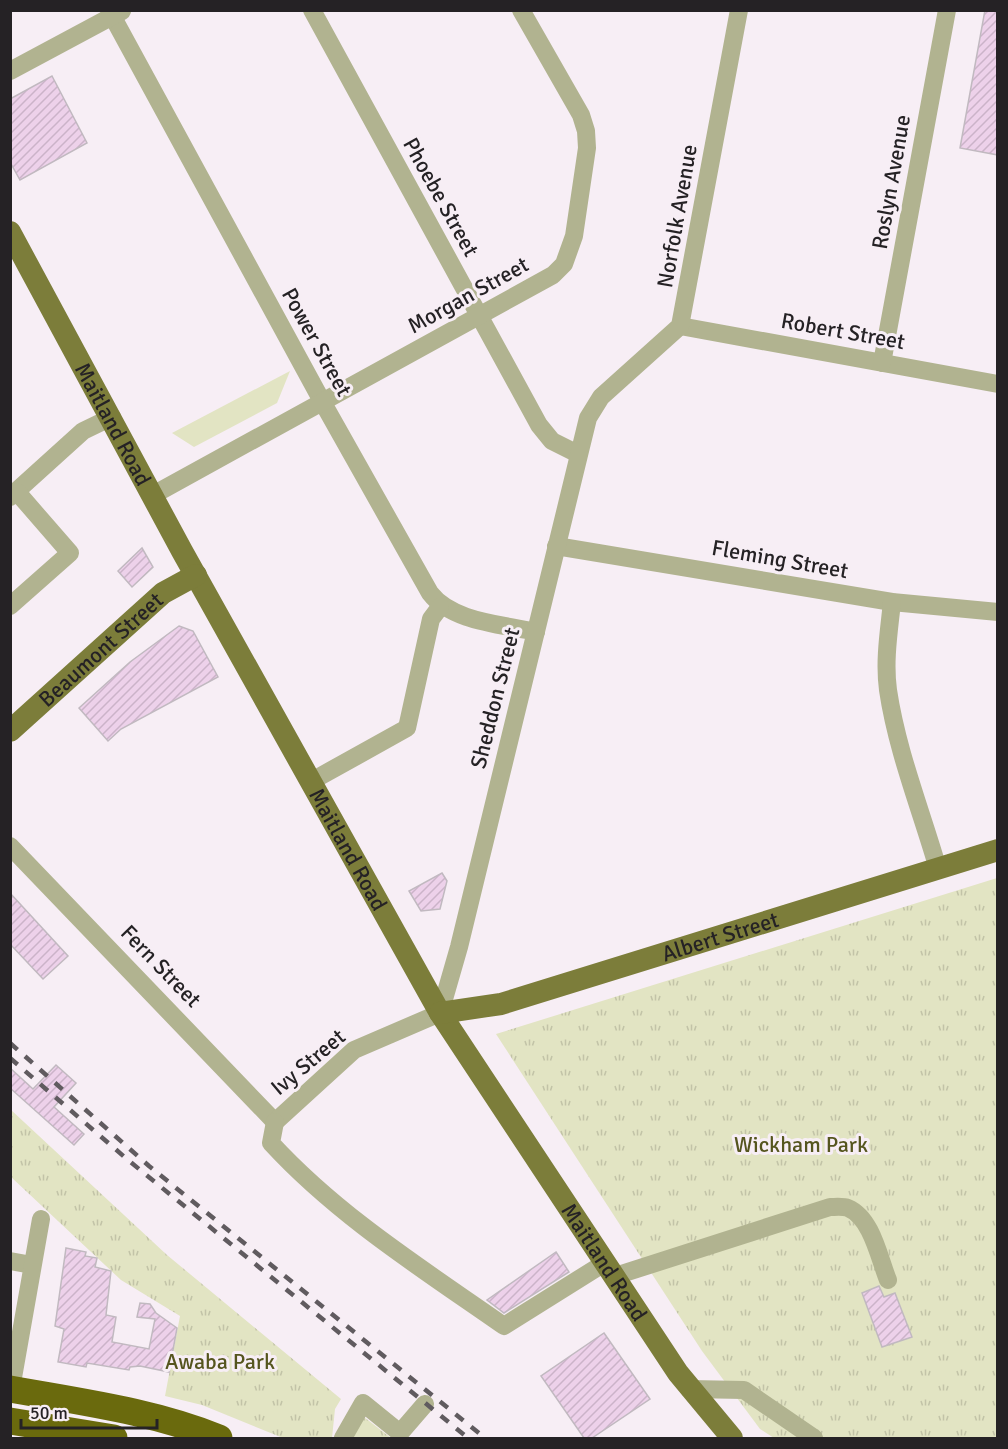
<svg xmlns="http://www.w3.org/2000/svg" width="1008" height="1449" font-family="Signika,sans-serif">
  <defs>
    <pattern id="park-tufts" width="24" height="20" patternUnits="userSpaceOnUse" patternTransform="scale(1.5)"><rect width="24" height="20" fill="#e2e4c3"/><path d="M3 7l-1-3M5 7V3M7 7l1-3M15 17l-1-3M17 17v-4M19 17l1-3" fill="none" stroke="#c2c3a7"/></pattern>
    <pattern id="building-hatch" width="6" height="6" patternUnits="userSpaceOnUse" patternTransform="scale(1.5)"><rect width="6" height="6" fill="#edd1ea"/><path d="M-1 1l2-2M0 6l6-6M5 7l2-2" fill="none" stroke="#cbb3c9"/></pattern>
  </defs>
  <rect width="100%" height="100%" fill="#f7eef5"/>
  <polygon fill="#e2e4c3" points="290,371 277,403 194,447 172,433"/>
  <g fill="url(#park-tufts)">
    <polygon points="997,878 997,1438 774,1438 760,1429 702,1351 496,1034"/>
    <polygon points="10,1109 167,1255 341,1399 335,1409 332,1438 283,1438 202,1405 165,1396 180,1316 121,1280 11,1177"/>
    <polygon points="364,1417 391,1438 352,1438"/>
  </g>
  <g fill="url(#building-hatch)" stroke="#c1b9c0" stroke-width="1.5">
    <polygon points="985,10 998,10 998,155 960,148"/>
    <polygon points="52,76 87,143 20,180 10,162 10,99"/>
    <polygon points="142,548 153,567 132,587 118,571"/>
    <polygon points="179,626 193,631 218,677 121,729 108,741 79,708 130,662"/>
    <polygon points="442,873 447,881 440,909 421,911 409,891"/>
    <polygon points="10,893 68,956 43,979 10,944"/>
    <polygon points="56,1065 76,1083 54,1107 84,1134 74,1145 10,1088 10,1068 33,1089"/>
    <polygon points="66,1248 86,1252 85,1256 97,1258 95,1267 111,1271 106,1315 116,1317 112,1342 149,1349 155,1319 137,1317 140,1303 150,1304 156,1313 177,1328 169,1372 140,1366 130,1367 129,1370 87,1363 86,1367 58,1362 64,1329 55,1326"/>
    <polygon points="556,1252 569,1272 504,1313 487,1300"/>
    <polygon points="879,1286 884,1297 895,1293 912,1337 882,1347 862,1293"/>
    <polygon points="604,1333 650,1399 592,1438 584,1438 541,1376"/>
  </g>
  <g fill="none" stroke-linecap="round" stroke-linejoin="round">
    <g stroke="#b1b390" stroke-width="18">
      <path d="M 109,10 L 323,403 L 430,593 C 452,622 502,624 536,632"/>
      <polyline points="312,10 539,425 552,441 578,454"/>
      <polyline points="10,71 122,11"/>
      <polyline points="680,326 998,384"/>
      <polyline points="882,363 947,10"/>
      <polyline points="153,495 553,275 564,264 574,236 587,148 586,131 581,115 521,10"/>
      <polyline points="10,497 83,431 112,417"/>
      <polyline points="556,546 892,602 998,612"/>
      <path d="M 892,602 C 889,631 884,661 888,690 C 897,751 921,810 938,869"/>
      <polyline points="10,606 70,553 17,492"/>
      <polyline points="310,782 407,728 431,619 440,607"/>
      <polyline points="10,846 275,1122"/>
      <polyline points="275,1122 354,1050 440,1013 459,947 588,418 601,397 680,326 739,10"/>
      <path d="M 275,1122 L 271,1143 C 338,1216 424,1270 504,1326 L 606,1262"/>
      <polyline points="10,1261 32,1265"/>
      <path d="M 615,1276 L 830,1207 C 835,1207 843,1206 848,1208 C 872,1218 879,1258 888,1280"/>
      <polyline points="11,1389 41,1219"/>
      <polyline points="689,1389 744,1390 814,1438"/>
      <polyline points="343,1438 363,1403 400,1433 425,1404"/>
    </g>
    <g stroke="#7c7d3a" stroke-width="22">
      <path id="s1" d="M 10,232 L 182,551 L 440,1013 L 678,1373 L 732,1438"/>
      <path id="s2" d="M 10,731 L 163,593 L 196,575"/>
      <path id="s3" d="M 440,1013 L 501,1004 L 998,850"/>
    </g>
    <g stroke="#6a6a0d" stroke-width="27">
      <path d="M 10,1389 C 81,1402 152,1411 219,1438"/>
      <polyline points="10,1421 114,1438"/>
    </g>
    <g stroke="#605b5f" stroke-width="4.5" stroke-dasharray="10 10" stroke-linecap="butt">
      <polyline points="10,1043 149,1166 485,1438"/>
      <polyline points="10,1058 128,1160 468,1438"/>
    </g>
  </g>
  <g text-anchor="middle" dominant-baseline="central" stroke-width="6" stroke-linejoin="round" paint-order="stroke">
    <g font-size="22" fill="#252225" stroke="#f7eef5">
      <text transform="translate(891 182) rotate(-80)">Roslyn Avenue</text>
      <text transform="translate(441 197) rotate(61)">Phoebe Street</text>
      <text transform="translate(677 216) rotate(-80)">Norfolk Avenue</text>
      <text transform="translate(468 295) rotate(-29)">Morgan Street</text>
      <text transform="translate(843 331) rotate(10)">Robert Street</text>
      <text transform="translate(317 342) rotate(61)">Power Street</text>
      <text stroke="none"><textPath href="#s1" startOffset="218">Maitland Road</textPath></text>
      <text transform="translate(780 559) rotate(10)">Fleming Street</text>
      <text stroke="none"><textPath href="#s2" startOffset="122">Beaumont Street</textPath></text>
      <text transform="translate(495 698) rotate(-76)">Sheddon Street</text>
      <text stroke="none"><textPath href="#s1" startOffset="704">Maitland Road</textPath></text>
      <text stroke="none"><textPath href="#s3" startOffset="291">Albert Street</textPath></text>
      <text transform="translate(161 966) rotate(46)">Fern Street</text>
      <text transform="translate(308 1062) rotate(-40)">Ivy Street</text>
      <text stroke="none"><textPath href="#s1" startOffset="1190">Maitland Road</textPath></text>
    </g>
    <g font-size="22" fill="#55551e" stroke="#f7eef5">
      <text x="801" y="1144">Wickham Park</text>
      <text x="220" y="1361">Awaba Park</text>
    </g>
  </g>
  <rect width="1008" height="1449" fill="none" stroke="#252225" stroke-width="24"/>
  <path d="M21 1419v9h136v-9" fill="none" stroke="#252225" stroke-width="3"/>
  <text x="30" y="1419" font-size="18" fill="#252225" stroke="#f7eef5" stroke-width="4.5" paint-order="stroke">50 m</text>
</svg>
